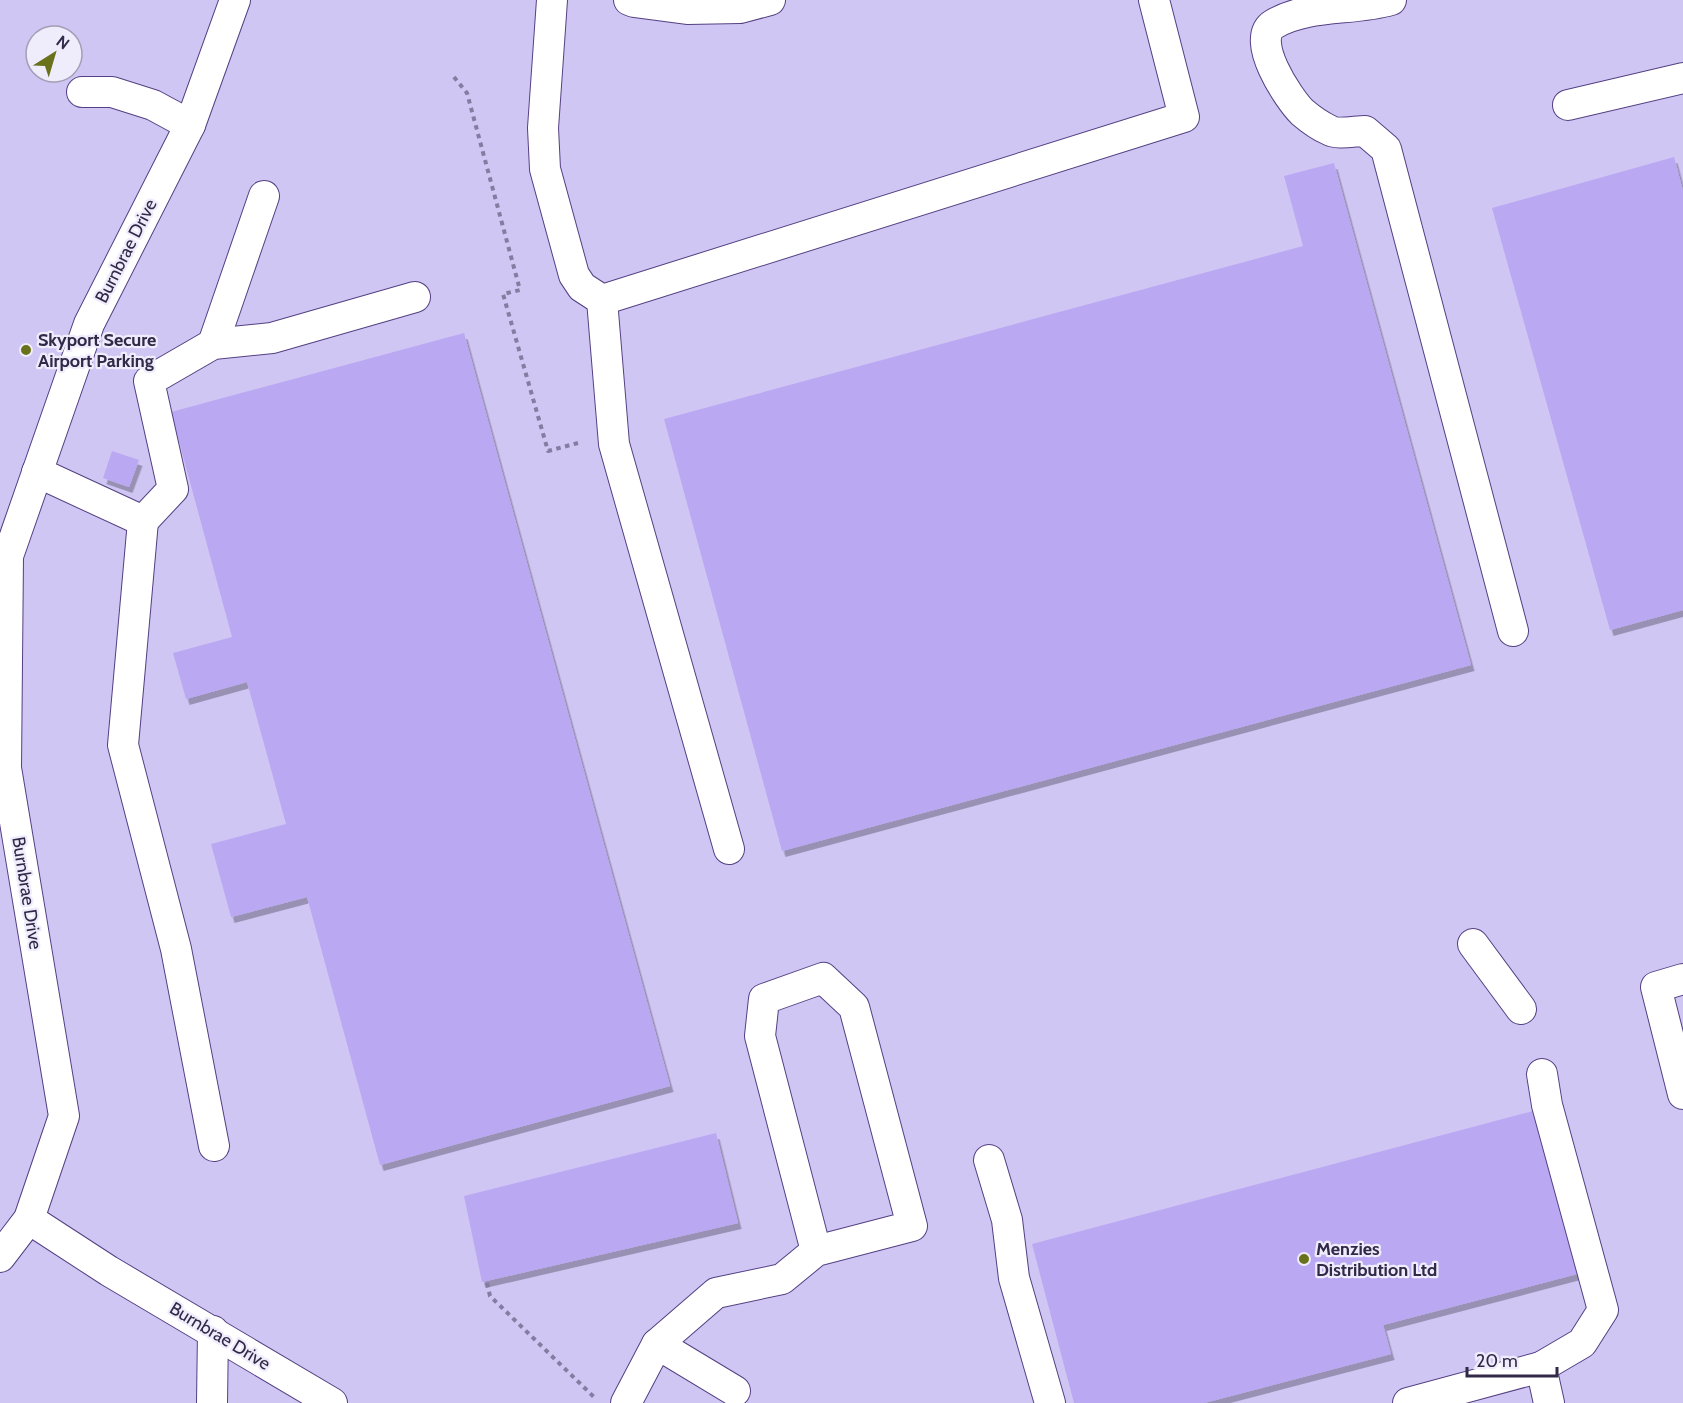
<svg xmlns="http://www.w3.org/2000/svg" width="1683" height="1403" font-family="Cabin,sans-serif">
  <defs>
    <filter id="shadow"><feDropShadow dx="3.5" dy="6" stdDeviation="0" flood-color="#0004"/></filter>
  </defs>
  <rect width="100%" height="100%" fill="#d0c6f4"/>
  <g fill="#bba8f3" filter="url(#shadow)">
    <polygon points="1674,157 1683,191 1683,610 1610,630 1492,208"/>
    <polygon points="1334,163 1471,665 782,851 664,419 1303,246 1284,176"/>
    <polygon points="464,333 670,1086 380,1165 307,897 231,917 211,844 286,824 247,682 186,699 173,653 232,637 171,412"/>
    <polygon points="112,451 139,460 129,487 103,478"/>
    <polygon points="1533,1111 1577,1274 1383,1325 1391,1354 1204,1403 1074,1403 1032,1244"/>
    <polygon points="716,1133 738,1223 482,1282 464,1196"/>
  </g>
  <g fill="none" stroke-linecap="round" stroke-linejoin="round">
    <defs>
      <g id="minor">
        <polyline points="552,0 543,128 545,169 574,275 582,287 602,300 1184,117 1154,0"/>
        <polyline points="629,0 634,2 687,9 740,8 770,0"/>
        <path d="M 1391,0 C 1353,11 1308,4 1274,24 C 1249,39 1288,98 1302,112 C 1309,118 1320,126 1329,130 C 1337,135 1355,131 1365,131 L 1386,149 L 1513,631"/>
        <polyline points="82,92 112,92 153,105 190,125"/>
        <polyline points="1568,105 1683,78"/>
        <polyline points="602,300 614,444 729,849"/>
        <polyline points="213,344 264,196"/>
        <polyline points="37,472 143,521 123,745 176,949 214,1146"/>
        <polyline points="143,521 173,489 149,381 213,344 272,338 415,297"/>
        <polyline points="1473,944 1521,1009"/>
        <polyline points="1683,979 1656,987 1683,1094"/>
        <polyline points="989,1160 1007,1220 1014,1278 1050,1403"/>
        <polyline points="29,1219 109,1271 332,1403"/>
        <polyline points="0,1257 29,1219 64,1116 6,768 8,556 89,324 190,125 235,0"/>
        <polyline points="657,1344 735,1391"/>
        <polyline points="1541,1367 1582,1343 1603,1310 1547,1105 1542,1074"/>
        <polyline points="212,1403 213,1331"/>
        <polyline points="626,1403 657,1344 716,1293 782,1279 816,1251 912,1226 854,1007 823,978 764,999 760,1036 816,1251"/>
        <polyline points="1408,1403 1541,1367 1549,1403"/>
      </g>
    </defs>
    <use href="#minor" stroke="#544082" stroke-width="32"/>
    <g stroke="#857ca2" stroke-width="4" stroke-dasharray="4.5 4.5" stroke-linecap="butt">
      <polyline points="454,77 467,93 520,290 503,294 548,451 578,443"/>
      <polyline points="487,1283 490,1296 596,1399"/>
    </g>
    <use href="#minor" stroke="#fff" stroke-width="30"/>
  </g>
  <g fill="#69721b" stroke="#efecfc" stroke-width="2">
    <circle cx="26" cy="350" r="6"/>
    <circle cx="1304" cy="1259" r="6"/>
  </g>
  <g text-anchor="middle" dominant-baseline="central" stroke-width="4.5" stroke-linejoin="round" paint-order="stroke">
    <g font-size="18" fill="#312947" stroke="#efecfc">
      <text transform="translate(126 251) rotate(-63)">Burnbrae Drive</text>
      <text transform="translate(27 893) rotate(81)">Burnbrae Drive</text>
      <text transform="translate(220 1336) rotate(31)">Burnbrae Drive</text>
    </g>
    <g font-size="18" font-weight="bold" fill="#312947" stroke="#efecfc" text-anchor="start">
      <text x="38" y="340">Skyport Secure<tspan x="38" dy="21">Airport Parking</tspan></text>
      <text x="1316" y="1249">Menzies<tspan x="1316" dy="21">Distribution Ltd</tspan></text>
    </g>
  </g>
  <g transform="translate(54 54) rotate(37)"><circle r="28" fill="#efecfc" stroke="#a39eb4" stroke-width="1.5"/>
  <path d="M0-4.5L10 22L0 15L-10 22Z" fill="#69721b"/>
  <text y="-9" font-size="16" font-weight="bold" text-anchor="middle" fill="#312947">N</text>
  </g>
  <path d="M1467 1367v9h90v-9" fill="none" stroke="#312947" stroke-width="3"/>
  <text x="1476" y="1367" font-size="18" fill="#312947" stroke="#efecfc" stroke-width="4.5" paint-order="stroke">20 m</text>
</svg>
